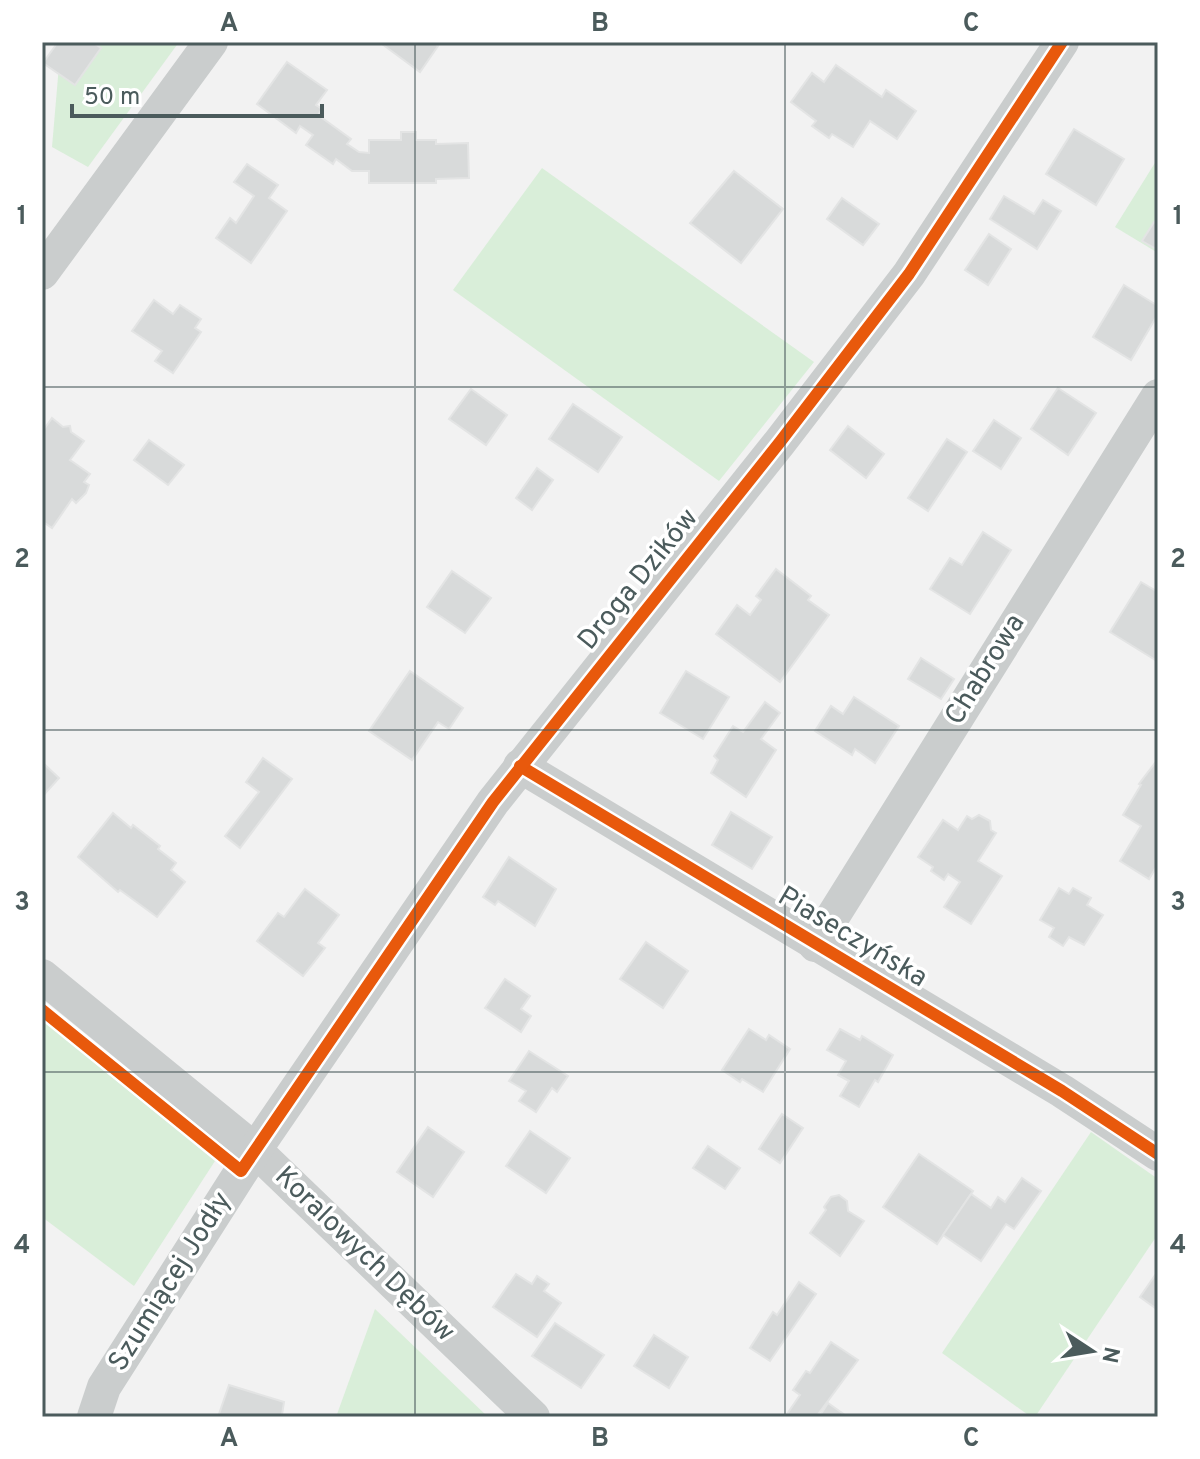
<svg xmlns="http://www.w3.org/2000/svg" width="1200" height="1459" font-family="Overpass,sans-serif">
  <rect width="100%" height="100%" fill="#f2f2f2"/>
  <g fill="#d9eed9">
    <polygon points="61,42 179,42 88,167 52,147"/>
    <polygon points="1158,158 1158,253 1115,227"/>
    <polygon points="542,168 814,362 719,481 453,290"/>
    <polygon points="42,1020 215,1161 134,1286 42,1217"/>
    <polygon points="1091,1132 1158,1179 1158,1234 1035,1417 1031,1417 942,1353"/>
    <polygon points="375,1309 488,1417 336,1417"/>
  </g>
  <g fill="#d8dada" stroke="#e3e4e4" stroke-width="2">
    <polygon points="58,42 92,42 101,48 75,85 43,63"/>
    <polygon points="383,42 433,42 438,46 420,72 382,44"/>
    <polygon points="287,62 327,90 316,105 322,109 318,115 351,139 347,144 359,152 369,153 369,140 401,140 401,132 416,132 416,140 436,140 436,144 468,143 469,178 436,179 436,183 369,183 369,171 352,171 336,159 333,164 306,145 313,135 300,126 296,133 257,104"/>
    <polygon points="836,65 882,97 886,90 916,111 897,139 870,121 853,147 832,134 829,138 812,126 816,121 791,102 812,73 824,82"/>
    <polygon points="1074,129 1124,159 1096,205 1046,174"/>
    <polygon points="247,164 278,185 269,198 287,211 251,263 216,238 230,218 236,223 254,196 234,182"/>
    <polygon points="734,171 783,209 741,263 690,223"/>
    <polygon points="1004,196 1034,214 1043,200 1061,211 1037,249 990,219"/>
    <polygon points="842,198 879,224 863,245 827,219"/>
    <polygon points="1154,222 1158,224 1158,250 1142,241"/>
    <polygon points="989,234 1011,249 988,285 965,270"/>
    <polygon points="1124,285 1158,306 1158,314 1131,360 1093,337"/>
    <polygon points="154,300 173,314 180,305 201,319 195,328 201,332 173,373 155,361 162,351 132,331"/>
    <polygon points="1058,388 1096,413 1068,455 1031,429"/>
    <polygon points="471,389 507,415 486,445 449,419"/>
    <polygon points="573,404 622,437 598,472 549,439"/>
    <polygon points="52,418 63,427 70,426 71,432 84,441 70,460 90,474 84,482 89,485 86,493 76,503 72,499 52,528 42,521 42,432"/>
    <polygon points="994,420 1021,438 1001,469 973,451"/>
    <polygon points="848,426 884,454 866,478 830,450"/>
    <polygon points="947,439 967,452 928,511 908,498"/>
    <polygon points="149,440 184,465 168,485 134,460"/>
    <polygon points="537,468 553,480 532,510 516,498"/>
    <polygon points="983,532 1011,550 970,614 930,589 950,558 962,565"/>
    <polygon points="776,569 811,596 808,600 829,615 780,682 716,634 737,605 750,615 761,600 756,596"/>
    <polygon points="452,571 491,598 465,633 427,607"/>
    <polygon points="1141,582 1158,592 1157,661 1110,632"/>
    <polygon points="921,658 954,679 941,699 908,679"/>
    <polygon points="410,671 463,708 449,729 438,722 412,760 369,731"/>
    <polygon points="686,671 729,697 703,739 660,713"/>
    <polygon points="854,697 899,726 875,763 855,749 852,755 815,731 831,706 843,714"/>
    <polygon points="765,702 780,713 761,739 776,750 746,797 711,773 718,760 714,756 733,726 743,732"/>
    <polygon points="263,758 292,779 240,848 225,836 259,792 246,782"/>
    <polygon points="1158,759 1158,864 1149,879 1120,861 1141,826 1123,815 1141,785 1139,784"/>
    <polygon points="42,762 59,778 42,797"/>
    <polygon points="731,812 772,837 752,869 712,845"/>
    <polygon points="113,813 131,828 133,825 160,846 158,849 176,863 171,870 185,882 157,917 120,890 118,892 78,857"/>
    <polygon points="979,815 990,821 991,830 996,833 978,861 1002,876 971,924 944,907 960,882 948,874 944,880 931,871 933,867 918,857 943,820 958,830 967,816 972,819"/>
    <polygon points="509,857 556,889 535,926 498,901 495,905 483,897"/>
    <polygon points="1059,888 1069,894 1073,888 1091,898 1087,905 1103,915 1084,945 1069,937 1063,946 1049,937 1054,928 1040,920"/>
    <polygon points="305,889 339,915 318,943 325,948 303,976 257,941 278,913 284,917"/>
    <polygon points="646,942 688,971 663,1008 620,979"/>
    <polygon points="505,979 530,996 521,1009 531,1016 521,1032 485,1008"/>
    <polygon points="749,1029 766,1040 769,1035 790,1049 763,1092 742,1079 740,1082 722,1070"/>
    <polygon points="840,1029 860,1040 862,1036 893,1055 878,1082 875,1080 859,1107 840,1096 849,1081 838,1075 846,1061 827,1050"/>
    <polygon points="529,1051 568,1076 557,1092 552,1088 536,1112 519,1101 526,1091 509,1081"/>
    <polygon points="782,1114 803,1128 780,1163 759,1149"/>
    <polygon points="428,1127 464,1152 433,1197 397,1172"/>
    <polygon points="530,1131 570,1158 546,1193 506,1166"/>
    <polygon points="708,1146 740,1168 725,1189 693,1168"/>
    <polygon points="919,1154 973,1191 937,1244 883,1207"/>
    <polygon points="1022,1178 1041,1191 1014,1229 1006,1224 981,1261 943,1235 971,1194 991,1208 998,1197 1005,1202"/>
    <polygon points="839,1195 847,1201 848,1211 864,1221 840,1256 810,1233 826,1210 824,1207 831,1197"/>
    <polygon points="1158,1271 1158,1310 1140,1297"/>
    <polygon points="516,1274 532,1284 537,1276 549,1284 544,1291 561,1303 537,1337 493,1307"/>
    <polygon points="799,1282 816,1294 770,1361 750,1348 773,1312 777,1315"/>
    <polygon points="555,1323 604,1355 581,1388 532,1356"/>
    <polygon points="654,1335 688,1357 669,1388 634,1366"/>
    <polygon points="831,1342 858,1360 816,1417 785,1417 800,1395 793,1390 806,1371 810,1373"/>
    <polygon points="229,1385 284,1402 282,1415 218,1417"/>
    <polygon points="828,1403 845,1415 844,1417 819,1417"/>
  </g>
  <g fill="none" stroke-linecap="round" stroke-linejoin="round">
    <g stroke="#cacdcd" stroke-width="34">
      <polyline points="42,273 211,42"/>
      <polyline points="520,766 1062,1091 1158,1154"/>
      <polyline points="815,945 1158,396"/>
      <polyline points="42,976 255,1150 533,1417"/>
      <polyline points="94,1417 104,1387 255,1150 493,802 780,442 909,274 1062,42"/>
    </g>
    <defs>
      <g id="cycleway">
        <polyline points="520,766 1062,1091 1158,1154"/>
        <polyline points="42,1010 241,1171 493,802 780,442 909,274 1062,42"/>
      </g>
    </defs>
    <use href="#cycleway" stroke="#fff" stroke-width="17"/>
    <use href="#cycleway" stroke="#e8590c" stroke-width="12"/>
  </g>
  <path fill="none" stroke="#4b5b5c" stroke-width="2" stroke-opacity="0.55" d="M 415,42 L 415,1417M 785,42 L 785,1417M 42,387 L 1158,387M 42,730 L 1158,730M 42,1072 L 1158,1072"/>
  <g text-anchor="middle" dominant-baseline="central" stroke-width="7" stroke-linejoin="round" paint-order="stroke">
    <g font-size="28" fill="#4b5b5c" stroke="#fff">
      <text transform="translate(639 580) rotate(-51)">Droga Dzików</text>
      <text transform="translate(986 670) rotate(-58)">Chabrowa</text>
      <text transform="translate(852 938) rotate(31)">Piaseczyńska</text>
      <text transform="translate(364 1255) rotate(44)">Koralowych Dębów</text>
      <text transform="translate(171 1282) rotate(-58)">Szumiącej Jodły</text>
    </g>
  </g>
  <rect width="1200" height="1459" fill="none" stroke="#ffffff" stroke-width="88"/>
  <g transform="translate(1092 1351) rotate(102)" stroke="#ffffff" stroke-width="6" paint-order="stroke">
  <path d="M0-6L14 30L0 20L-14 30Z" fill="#4b5b5c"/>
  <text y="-12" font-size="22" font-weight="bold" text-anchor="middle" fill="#4b5b5c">N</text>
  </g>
  <path d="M72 104v12h250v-12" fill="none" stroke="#4b5b5c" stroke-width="4"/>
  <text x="84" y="104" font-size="24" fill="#4b5b5c" stroke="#ffffff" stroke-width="6" paint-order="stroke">50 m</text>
  <rect x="44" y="44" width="1112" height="1371" fill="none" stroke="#4b5b5c" stroke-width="3"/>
  <g font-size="26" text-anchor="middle" font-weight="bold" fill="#4b5b5c">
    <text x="229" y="31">A</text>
    <text x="600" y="31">B</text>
    <text x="971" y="31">C</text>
    <text x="22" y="224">1</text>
    <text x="1178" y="224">1</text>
    <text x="22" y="567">2</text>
    <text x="1178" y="567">2</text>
    <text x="22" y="910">3</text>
    <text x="1178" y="910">3</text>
    <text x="22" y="1253">4</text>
    <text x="1178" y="1253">4</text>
    <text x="229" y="1446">A</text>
    <text x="600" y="1446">B</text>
    <text x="971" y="1446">C</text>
  </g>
</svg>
